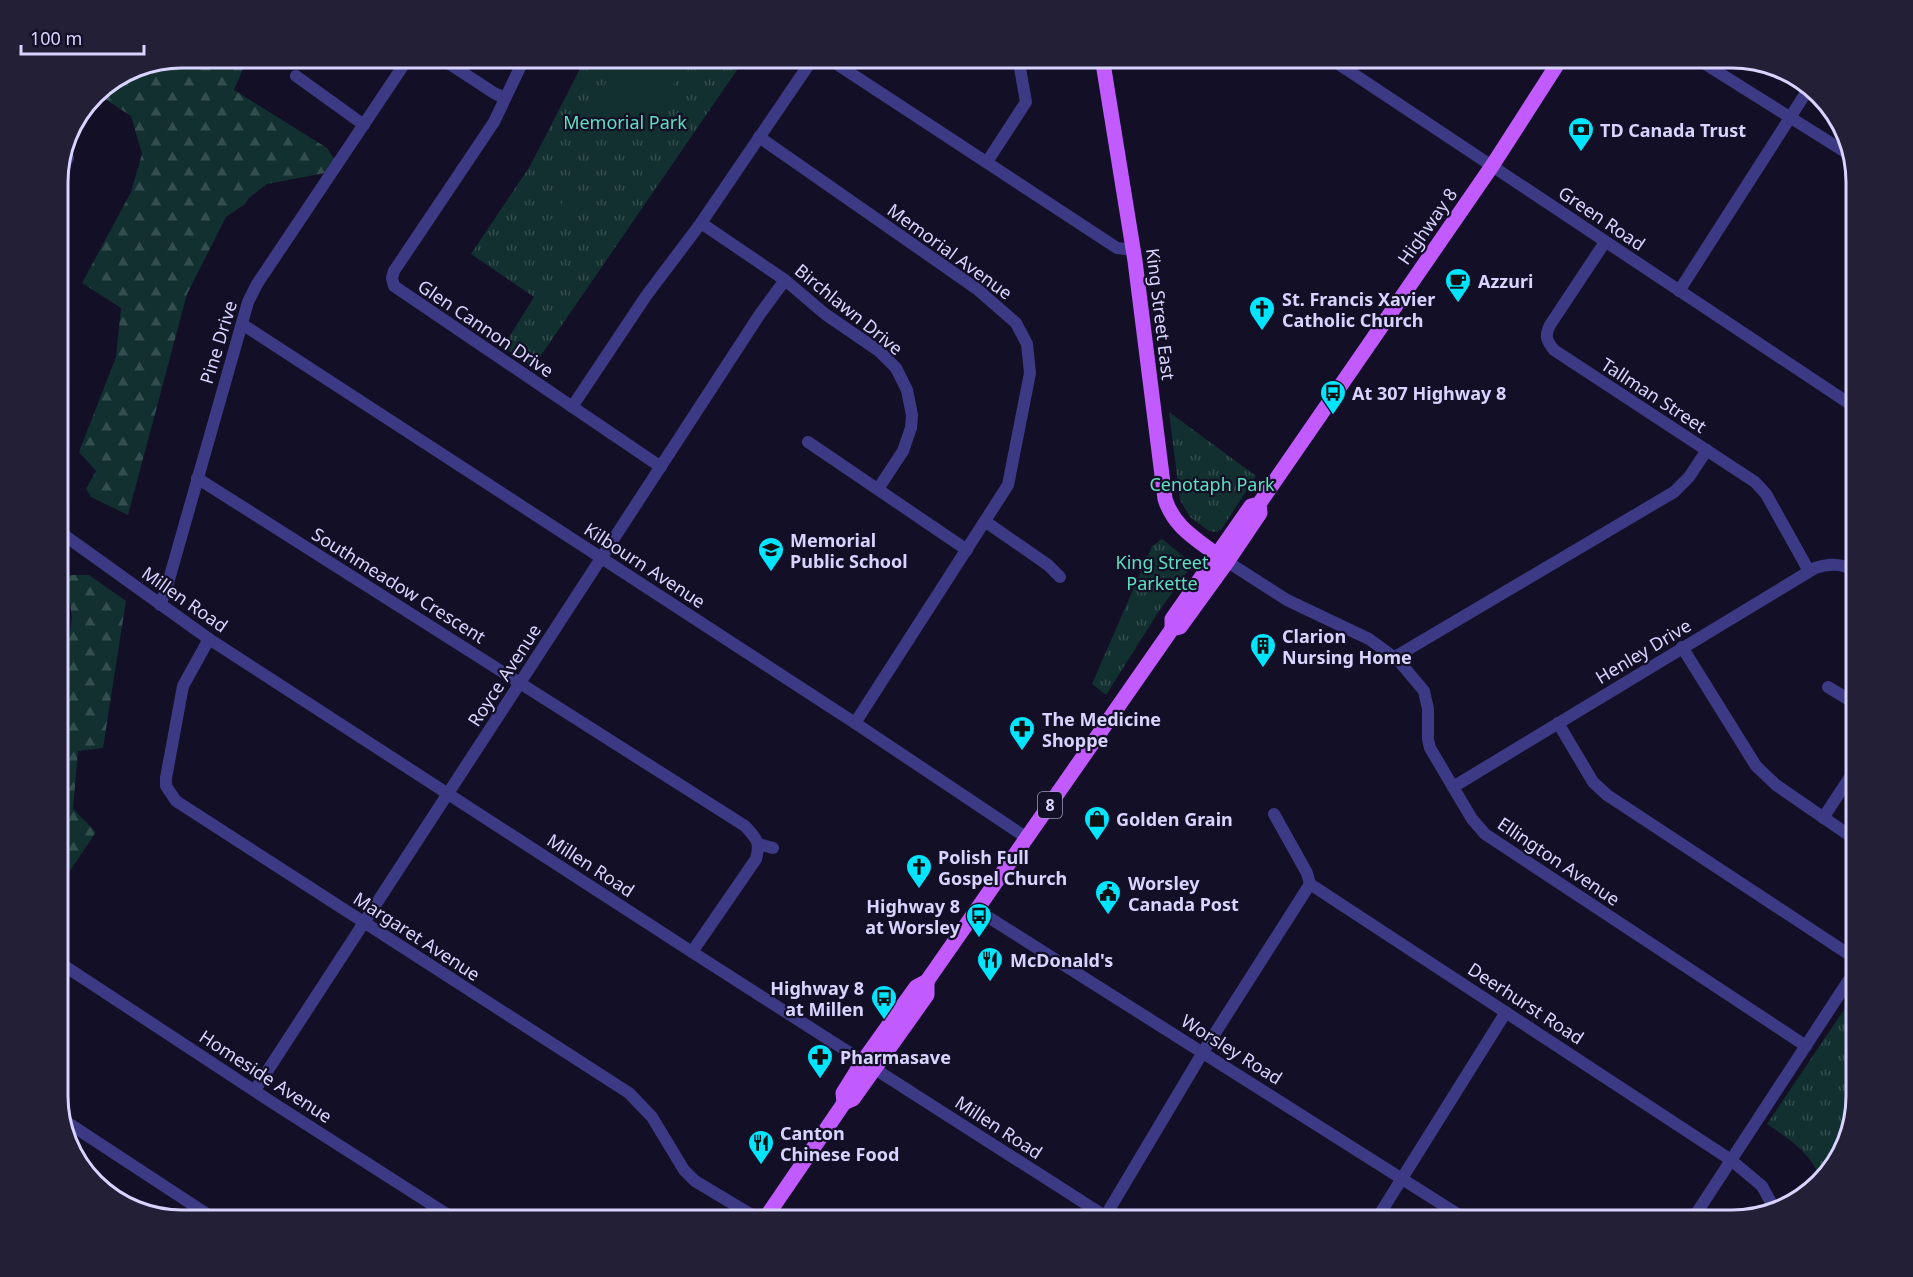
<svg xmlns="http://www.w3.org/2000/svg" width="1913" height="1277" font-family="'Noto Sans',sans-serif">
  <defs>
    <pattern id="grass-tufts" width="24" height="20" patternUnits="userSpaceOnUse" patternTransform="scale(1.5)"><rect width="24" height="20" fill="#12302f"/><path d="M3 7l-1-3M5 7V3M7 7l1-3M15 17l-1-3M17 17v-4M19 17l1-3" fill="none" stroke="#344d4e"/></pattern>
    <pattern id="forest-firs" width="22" height="20" patternUnits="userSpaceOnUse" patternTransform="scale(1.5)"><rect width="22" height="20" fill="#12302f"/><path d="M5 1l3.5 6h-7zM16 11l3.5 6h-7z" fill="#344d4e"/></pattern>
  </defs>
  <rect width="100%" height="100%" fill="#130f26"/>
  <g fill="url(#grass-tufts)">
    <polygon points="586,57 746,57 533,367 503,347 534,297 471,254 530,166"/>
    <polygon points="1169,412 1256,476 1221,530 1216,532 1209,531 1190,517 1180,500"/>
    <polygon points="1162,539 1193,564 1159,611 1106,695 1092,684 1152,546"/>
    <path d="M 1856,992 L 1856,1096 L 1846,1127 L 1835,1146 L 1834,1155 L 1837,1158 L 1835,1165 L 1820,1178 C 1811,1153 1789,1139 1767,1124 Z"/>
  </g>
  <g fill="url(#forest-firs)">
    <polygon points="182,57 248,57 234,90 327,148 335,160 325,173 267,184 249,198 245,204 226,217 187,294 128,515 91,497 86,489 96,471 79,452 116,357 121,308 82,283 131,192 142,154 131,116 99,95 93,94 134,66"/>
    <polygon points="66,575 89,575 126,601 103,748 78,751 73,809 96,832 57,890 57,690 65,672 72,617"/>
  </g>
  <g fill="#12302f">
    <polygon points="615,57 683,57 654,143 592,122"/>
    <polygon points="567,196 578,203 560,231 548,224"/>
  </g>
  <g fill="none" stroke-linecap="round" stroke-linejoin="round">
    <g stroke="#3d3a85" stroke-width="12">
      <polyline points="439,57 494,93 505,98"/>
      <polyline points="525,57 494,122 394,271 392,278 394,286 661,467"/>
      <polyline points="826,57 1117,248 1133,250"/>
      <polyline points="1328,57 1856,408"/>
      <polyline points="1694,57 1850,155"/>
      <polyline points="296,76 364,125"/>
      <polyline points="759,137 977,289 1016,323 1027,344 1030,373 1008,485 855,723"/>
      <polyline points="987,162 1026,102 1018,57"/>
      <polyline points="57,175 68,158"/>
      <polyline points="701,223 785,280 825,314 879,351 896,368 907,390 912,415 911,428 903,451 878,489"/>
      <path d="M 1605,242 L 1550,325 C 1544,336 1547,341 1554,350 L 1755,482 L 1766,494 L 1809,571"/>
      <polyline points="1679,291 1809,88"/>
      <polyline points="242,324 855,723 1027,838"/>
      <polyline points="57,361 61,359"/>
      <polyline points="572,407 646,296 701,223 814,57"/>
      <polyline points="808,442 967,550"/>
      <path d="M 197,478 L 745,826 C 756,838 761,842 756,859 L 692,952"/>
      <polyline points="986,522 1048,565 1060,577"/>
      <polyline points="57,530 209,639 692,952 1111,1220"/>
      <polyline points="1220,557 1287,600 1369,639 1398,660 1424,691 1428,709 1428,739 1430,748 1472,819 1485,834 1806,1046"/>
      <polyline points="160,605 166,590 248,302 257,284 409,57"/>
      <polyline points="209,639 183,686 166,778 166,786 176,801 629,1093 652,1117 684,1170 695,1181 760,1220"/>
      <polyline points="1682,647 1756,766 1776,785 1856,840"/>
      <polyline points="1395,657 1674,492 1689,477 1707,450"/>
      <polyline points="1828,687 1856,704"/>
      <polyline points="1558,723 1593,782 1607,795 1856,959"/>
      <path d="M 1453,787 L 1815,568 C 1830,563 1841,564 1856,570"/>
      <polyline points="1274,814 1307,873 1310,884 1731,1160 1762,1186 1775,1210"/>
      <polyline points="1823,818 1856,768"/>
      <polyline points="758,844 773,848"/>
      <polyline points="977,910 1467,1220"/>
      <polyline points="57,961 273,1103 456,1220"/>
      <polyline points="255,1090 760,314 785,280"/>
      <polyline points="62,1119 216,1220"/>
      <polyline points="1103,1220 1203,1052 1310,884"/>
      <polyline points="1376,1220 1506,1012"/>
      <polyline points="1692,1220 1856,969"/>
    </g>
    <g stroke="#c25bff" stroke-width="15">
      <path d="M 1102,57 L 1135,261 L 1165,499 C 1174,527 1195,538 1217,555"/>
      <polyline points="1172,629 1172,619 1251,506 1259,504 1492,166 1562,57"/>
      <polyline points="844,1103 843,1093 863,1061 916,987 927,981 1172,629 1180,627 1227,562 1260,513 1259,504"/>
      <polyline points="764,1220 844,1103 853,1099 927,995 927,981"/>
    </g>
  </g>
  <defs>
    <symbol id="bank-pin" viewBox="-11 -11 22 30"><path d="M0 17L-7.5 6A9.5 9.5 0 1 1 7.5 6Z" fill="#00e5ff" stroke="#130f26"/><path d="M-6-4H6V4H-6ZM0-2.3a2.3 2.3 0 1 0 0 4.6a2.3 2.3 0 1 0 0-4.6Z" fill="#111"/></symbol>
    <symbol id="cafe-pin" viewBox="-11 -11 22 30"><path d="M0 17L-7.5 6A9.5 9.5 0 1 1 7.5 6Z" fill="#00e5ff" stroke="#130f26"/><path d="M-5.5-4.5H6V0H3Q3 3.5 0 3.5H-2.5Q-5.5 3.5-5.5 0ZM3-3.2v2h1.7v-2ZM-6 4.5H4V6H-6Z" fill="#111"/></symbol>
    <symbol id="church-pin" viewBox="-11 -11 22 30"><path d="M0 17L-7.5 6A9.5 9.5 0 1 1 7.5 6Z" fill="#00e5ff" stroke="#130f26"/><path d="M-1.2-6h2.4v3.5h3.3v2.4h-3.3V6h-2.4V-.1h-3.3v-2.4h3.3Z" fill="#111"/></symbol>
    <symbol id="bus-pin" viewBox="-11 -11 22 30"><path d="M0 17L-7.5 6A9.5 9.5 0 1 1 7.5 6Z" fill="#00e5ff" stroke="#130f26"/><path d="M-5-6H5V4H4V6H2V4H-2V6H-4V4H-5ZM-3.5-4V0h7V-4ZM-3.5 1.2v1.5H-2V1.2ZM2 1.2v1.5H3.5V1.2Z" fill="#111"/></symbol>
    <symbol id="school-pin" viewBox="-11 -11 22 30"><path d="M0 17L-7.5 6A9.5 9.5 0 1 1 7.5 6Z" fill="#00e5ff" stroke="#130f26"/><path d="M0-5L7-2L0 1L-7-2ZM-4 1L0 2.5L4 1V4Q0 6-4 4Z" fill="#111"/></symbol>
    <symbol id="building-pin" viewBox="-11 -11 22 30"><path d="M0 17L-7.5 6A9.5 9.5 0 1 1 7.5 6Z" fill="#00e5ff" stroke="#130f26"/><path d="M-4-6H4V6H1V3H-1V6H-4ZM-2.5-4.3h1.7v1.8h-1.7ZM.8-4.3h1.7v1.8H.8ZM-2.5-1h1.7V.8h-1.7ZM.8-1h1.7V.8H.8Z" fill="#111"/></symbol>
    <symbol id="pharmacy-pin" viewBox="-11 -11 22 30"><path d="M0 17L-7.5 6A9.5 9.5 0 1 1 7.5 6Z" fill="#00e5ff" stroke="#130f26"/><path d="M-2-6h4v4h4v4h-4v4h-4v-4h-4v-4h4Z" fill="#111"/></symbol>
    <symbol id="shop-pin" viewBox="-11 -11 22 30"><path d="M0 17L-7.5 6A9.5 9.5 0 1 1 7.5 6Z" fill="#00e5ff" stroke="#130f26"/><path d="M-5-2.5h2.3a2.7 3.5 0 0 1 5.4 0H5L5.5 6h-11ZM-1.5-2.5h3a1.5 2.3 0 0 0-3 0Z" fill="#111"/></symbol>
    <symbol id="civic-pin" viewBox="-11 -11 22 30"><path d="M0 17L-7.5 6A9.5 9.5 0 1 1 7.5 6Z" fill="#00e5ff" stroke="#130f26"/><path d="M-.6-6.5H3V-4.5H.6V-3L4-1V1h2V6H-6V1h2V-1L-.6-3ZM-1.2 2.5V6h2.4V2.5Z" fill="#111"/></symbol>
    <symbol id="restaurant-pin" viewBox="-11 -11 22 30"><path d="M0 17L-7.5 6A9.5 9.5 0 1 1 7.5 6Z" fill="#00e5ff" stroke="#130f26"/><path d="M-5-6h1v4h1v-4h1v4h1v-4h1v5L-1.5 .5V6h-2V.5L-5-1ZM5-6V6H3V1.5H1.5Q1.5-4 5-6Z" fill="#111"/></symbol>
  </defs>
  <g fill-rule="evenodd">
    <use href="#bank-pin" x="1566" y="115" width="30" height="40"/>
    <use href="#cafe-pin" x="1443" y="266" width="30" height="40"/>
    <use href="#church-pin" x="1247" y="294" width="30" height="40"/>
    <use href="#bus-pin" x="1318" y="378" width="30" height="40"/>
    <use href="#school-pin" x="756" y="535" width="30" height="40"/>
    <use href="#building-pin" x="1248" y="631" width="30" height="40"/>
    <use href="#pharmacy-pin" x="1007" y="714" width="30" height="40"/>
    <use href="#shop-pin" x="1082" y="804" width="30" height="40"/>
    <use href="#church-pin" x="904" y="852" width="30" height="40"/>
    <use href="#civic-pin" x="1093" y="878" width="30" height="40"/>
    <use href="#bus-pin" x="964" y="901" width="30" height="40"/>
    <use href="#restaurant-pin" x="975" y="945" width="30" height="40"/>
    <use href="#bus-pin" x="869" y="983" width="30" height="40"/>
    <use href="#pharmacy-pin" x="805" y="1042" width="30" height="40"/>
    <use href="#restaurant-pin" x="746" y="1128" width="30" height="40"/>
  </g>
  <g text-anchor="middle" dominant-baseline="central" stroke-width="4.5" stroke-linejoin="round" paint-order="stroke">
    <rect fill="#130f26" stroke="#9e99be" stroke-width="1.5" x="1038" y="792" width="24" height="26" rx="4.5"/>
    <g font-size="16" font-weight="bold" fill="#d9d4ff">
      <text x="1050" y="805">8</text>
    </g>
    <g font-size="18" fill="#5fe0c0" stroke="#130f26">
      <text x="625" y="122">Memorial Park</text>
      <text x="1212" y="484">Cenotaph Park</text>
      <text x="1162" y="562">King Street<tspan x="1162" dy="21">Parkette</tspan></text>
    </g>
    <g font-size="18" font-weight="bold" fill="#d9d4ff" stroke="#130f26" text-anchor="start">
      <text x="1600" y="130">TD Canada Trust</text>
      <text x="1478" y="281">Azzuri</text>
      <text x="1282" y="299">St. Francis Xavier<tspan x="1282" dy="21">Catholic Church</tspan></text>
      <text x="1352" y="393">At 307 Highway 8</text>
      <text x="790" y="540">Memorial<tspan x="790" dy="21">Public School</tspan></text>
      <text x="1282" y="636">Clarion<tspan x="1282" dy="21">Nursing Home</tspan></text>
      <text x="1042" y="719">The Medicine<tspan x="1042" dy="21">Shoppe</tspan></text>
      <text x="1116" y="819">Golden Grain</text>
      <text x="938" y="857">Polish Full<tspan x="938" dy="21">Gospel Church</tspan></text>
      <text x="1128" y="883">Worsley<tspan x="1128" dy="21">Canada Post</tspan></text>
      <text x="960" y="906" text-anchor="end">Highway 8<tspan x="960" dy="21">at Worsley</tspan></text>
      <text x="1010" y="960">McDonald's</text>
      <text x="864" y="988" text-anchor="end">Highway 8<tspan x="864" dy="21">at Millen</tspan></text>
      <text x="840" y="1057">Pharmasave</text>
      <text x="780" y="1133">Canton<tspan x="780" dy="21">Chinese Food</tspan></text>
    </g>
    <g font-size="18" fill="#d9d4ff" stroke="#130f26">
      <text transform="translate(1602 218) rotate(34)">Green Road</text>
      <text transform="translate(1427 226) rotate(-55)">Highway 8</text>
      <text transform="translate(950 251) rotate(36)">Memorial Avenue</text>
      <text transform="translate(849 309) rotate(39)">Birchlawn Drive</text>
      <text transform="translate(1161 314) rotate(83)">King Street East</text>
      <text transform="translate(486 328) rotate(34)">Glen Cannon Drive</text>
      <text transform="translate(218 342) rotate(-73)">Pine Drive</text>
      <text transform="translate(1654 395) rotate(33)">Tallman Street</text>
      <text transform="translate(645 565) rotate(33)">Kilbourn Avenue</text>
      <text transform="translate(399 585) rotate(32)">Southmeadow Crescent</text>
      <text transform="translate(185 599) rotate(35)">Millen Road</text>
      <text transform="translate(1643 651) rotate(-31)">Henley Drive</text>
      <text transform="translate(504 675) rotate(-57)">Royce Avenue</text>
      <text transform="translate(1559 861) rotate(34)">Ellington Avenue</text>
      <text transform="translate(591 865) rotate(33)">Millen Road</text>
      <text transform="translate(417 936) rotate(33)">Margaret Avenue</text>
      <text transform="translate(1526 1003) rotate(33)">Deerhurst Road</text>
      <text transform="translate(1232 1049) rotate(32)">Worsley Road</text>
      <text transform="translate(266 1076) rotate(33)">Homeside Avenue</text>
      <text transform="translate(999 1127) rotate(33)">Millen Road</text>
    </g>
  </g>
  <path d="M0 0H1913V1277H0ZM182 68H1732A114 114 0 0 1 1846 182V1096A114 114 0 0 1 1732 1210H182A114 114 0 0 1 68 1096V182A114 114 0 0 1 182 68Z" fill="#231f37" fill-rule="evenodd"/>
  <path fill="none" stroke="#d9d4ff" stroke-width="3" d="M182 68H1732A114 114 0 0 1 1846 182V1096A114 114 0 0 1 1732 1210H182A114 114 0 0 1 68 1096V182A114 114 0 0 1 182 68Z"/>
  <path d="M21 45v9h123v-9" fill="none" stroke="#d9d4ff" stroke-width="3"/>
  <text x="30" y="45" font-size="18" fill="#d9d4ff" stroke="#130f26" stroke-width="4.5" paint-order="stroke">100 m</text>
</svg>
